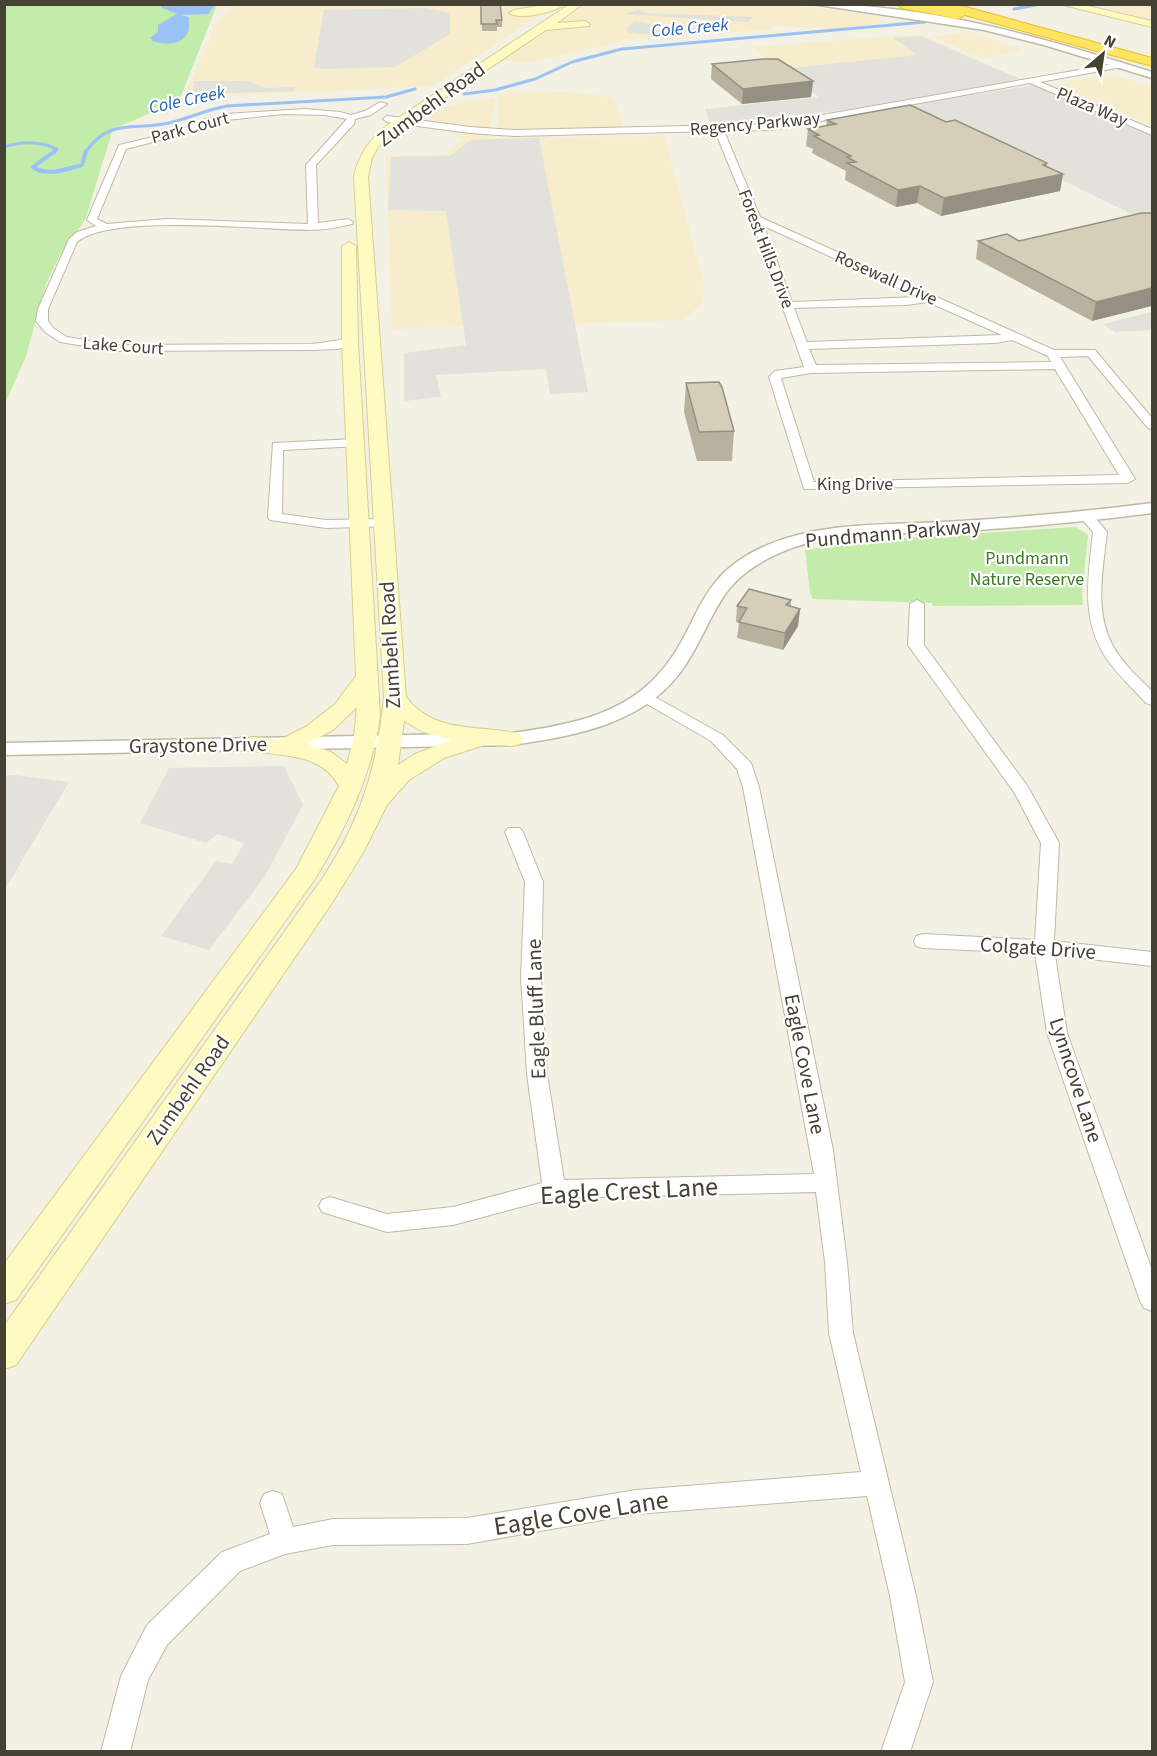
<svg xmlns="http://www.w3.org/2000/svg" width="1157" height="1756" font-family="'Source Sans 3',sans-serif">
  <rect width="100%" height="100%" fill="#f3f1e3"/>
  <g fill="#f7eccc">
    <polygon points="231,5 553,5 433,86 184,98 217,22 226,14"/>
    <polygon points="587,5 789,5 874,15 888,23 835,29 776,26 770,30 637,38 532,62 498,61"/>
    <polygon points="1117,5 1152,5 1152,19 1109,9"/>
    <polygon points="970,32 1024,50 983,58 933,37"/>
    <polygon points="921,34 1022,80 915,99 854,61 780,69 752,47"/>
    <polygon points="1117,76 1152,87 1152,125 1057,86 1062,83 1097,77"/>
    <polygon points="565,92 614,97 624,127 498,129 498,93"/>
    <polygon points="487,99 495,99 489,138 665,136 705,290 699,306 683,320 392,329 386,155 446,154 463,139 426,120 434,111 466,101"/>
  </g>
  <g fill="#c3eba9">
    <polygon points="5,5 217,5 179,101 113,129 85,220 61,253 46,284 26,356 5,404"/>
    <polygon points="1076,527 1088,535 1082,593 1083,605 933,606 932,603 813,599 810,593 805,550 871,540"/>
  </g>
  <g fill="#e3e1dc">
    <polygon points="426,8 450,13 450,34 395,67 322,69 314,67 324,10"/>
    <polygon points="639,10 647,13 754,17 747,22 624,14"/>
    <polygon points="634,21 652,24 649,30 686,31 689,28 714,26 734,30 673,33 674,36 630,33 626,30"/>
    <polygon points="920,36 1022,80 845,110 711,125 705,109 819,97 780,69 917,55 893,38"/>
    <polygon points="194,81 246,81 267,88 295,87 294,91 193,94"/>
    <polygon points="1034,85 1152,135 1152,224 909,105"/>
    <polygon points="539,138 588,392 550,394 546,369 436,375 441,397 404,401 404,353 466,345 446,211 388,210 391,157 450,156 471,140"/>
    <polygon points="1152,312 1152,330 1115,332 1103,324"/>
    <polygon points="284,766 303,805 265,876 209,950 161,936 216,861 232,864 244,843 218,834 206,843 140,823 169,768"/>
    <polygon points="14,775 69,782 5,889 5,776"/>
  </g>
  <path fill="#9ac2f5" d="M 161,5 L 161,4 L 214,5 L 209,14 L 181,15 L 189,17 C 188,22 190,27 188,32 C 182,46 165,45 153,41 L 150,38 L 158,32 L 158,25 L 177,14 L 162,8 Z"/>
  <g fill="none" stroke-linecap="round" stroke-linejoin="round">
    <g stroke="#9ac2f5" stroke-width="3">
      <polyline points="1014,9 1036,5"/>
      <polyline points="464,94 495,90 535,79 572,62 622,49 925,22"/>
      <path d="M 4,147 C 22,141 39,141 57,149 L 54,153"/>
      <path d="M 85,153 C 109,117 134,131 169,123 C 189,118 206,110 227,106 L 386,97 L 415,89"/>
    </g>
    <path stroke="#9ac2f5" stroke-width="4" d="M 55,151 L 33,167 C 47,177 67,169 82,165 L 86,151"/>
    <defs>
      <g id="minor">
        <path d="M 1119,63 L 1123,65 L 1122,67 L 1040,82 L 1152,129 L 1152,135 L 1030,83 L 771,130 L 724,131 L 760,217 L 1054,350 L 1095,350 L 1152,418 L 1152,429 L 1148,428 L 1088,356 L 1060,357 L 1135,479 L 1128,483 L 804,489 L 769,377 L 775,371 L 804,367 L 751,219 L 715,131 L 514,136 L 470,133 L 387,122 L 383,119 L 387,116 L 470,127 L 514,130 L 771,124 ZM 764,226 L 918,297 L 792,302 ZM 928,302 L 1002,335 L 807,342 L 794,308 L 906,305 ZM 1012,340 L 1048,356 L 1051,362 L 816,365 L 809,349 L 995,343 ZM 1055,369 L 1119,475 L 814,482 L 781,378 L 811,373 Z"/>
        <path d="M 380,102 L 387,104 L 371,115 L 355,119 L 354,124 L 316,165 L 318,223 L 348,219 L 353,222 L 352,224 C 339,227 324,230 310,230 C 262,230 111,213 77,242 L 48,309 L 48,321 L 53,328 L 67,337 L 115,345 L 312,344 C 324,343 345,338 354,340 L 354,344 L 338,349 L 312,350 L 115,351 L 60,342 L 45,332 L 36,321 L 38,309 L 69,239 L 77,232 L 96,226 L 87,220 L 119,145 L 178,131 L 206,119 L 226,114 L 305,109 L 340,112 L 351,115 L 365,111 ZM 284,114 L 325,115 L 347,119 L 306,165 L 308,224 L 167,219 L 107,224 L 97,219 L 126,149 L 184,134 L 216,121 Z"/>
        <polygon points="355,439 361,443 359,446 283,450 282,514 326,520 383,519 390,523 388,526 326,528 270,520 268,517 273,443"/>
        <path d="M 1088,514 L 1093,515 L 1107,532 C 1103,569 1094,612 1113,646 C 1123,664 1138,677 1152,691 L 1152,705 L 1146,703 C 1134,690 1120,677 1109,662 C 1080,623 1088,578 1093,532 L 1081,518 Z"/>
        <polygon points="917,600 924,604 924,645 1028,787 1059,843 1054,941 1152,952 1152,966 1055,955 1067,1033 1152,1270 1152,1311 1144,1308 1140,1301 1047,1033 1035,953 923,948 916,946 914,941 916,936 923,934 1035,940 1041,843 1014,792 908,645 910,604"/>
        <polygon points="646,692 723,735 751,763 759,787 833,1150 847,1262 853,1333 916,1596 933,1682 910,1752 881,1752 905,1682 890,1596 867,1496 636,1514 467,1544 333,1545 285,1554 240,1571 167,1645 148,1680 130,1752 101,1752 121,1676 147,1625 222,1552 270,1534 260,1503 264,1494 273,1491 282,1494 293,1527 333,1519 467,1518 636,1490 861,1472 829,1333 825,1262 816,1192 554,1198 453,1225 387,1232 322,1212 319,1206 322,1200 330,1197 387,1214 453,1207 542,1183 527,1074 521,977 525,882 505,832 508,828 520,828 523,832 543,882 541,977 547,1074 564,1180 814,1174 743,787 737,769 711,741 640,700 638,697 640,694"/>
      </g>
      <g id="tertiary">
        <path d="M 812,4 C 929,4 1041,37 1152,72 L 1152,78 L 1044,45 L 984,30 Z"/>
        <path d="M 1152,503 L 1152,513 C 1083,522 1014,528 945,532 C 889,535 827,530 775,555 C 716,583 718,614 686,664 C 649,723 576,736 512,745 L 4,755 L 4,743 L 512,733 C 562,726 617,717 654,679 C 702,631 690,579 765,546 C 820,522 884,525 944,522 C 1013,518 1083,512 1152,503 Z"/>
      </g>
      <g id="secondary">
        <path d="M 550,4 L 562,6 C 552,13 519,20 509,13 L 514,10 Z"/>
        <path d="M 570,4 L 583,4 L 557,23 L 585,21 L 590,24 L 589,26 L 546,30 L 406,124 L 378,147 L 372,158 L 368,177 L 406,697 C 435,735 479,724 520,734 L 524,739 L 520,744 L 512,746 L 487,744 L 444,758 L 409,780 L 387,805 L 363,853 L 332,903 L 16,1365 L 4,1369 L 4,1326 L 324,876 C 362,817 377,767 384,697 L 354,177 C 359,153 370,139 389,124 ZM 404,721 L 423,732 L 452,740 L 415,754 L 398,765 Z"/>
        <polygon points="1059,4 1080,4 1152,21 1152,27"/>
        <path d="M 349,242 L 356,246 L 358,342 L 380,716 C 372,775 346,828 315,879 L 16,1300 L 4,1304 L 4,1264 L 296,869 L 339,786 C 319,750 279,758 245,749 L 241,744 L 245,739 L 253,737 L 280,740 L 307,726 L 335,704 L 356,676 L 342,342 L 342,246 ZM 357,707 L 354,738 L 347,764 L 331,752 L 306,744 L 333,730 Z"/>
      </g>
      <polygon id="motorway" points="896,4 955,4 1152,58 1152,66 965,15 958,19 902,8"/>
    </defs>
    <use href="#minor" stroke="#bfbaa5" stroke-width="2"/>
    <use href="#tertiary" stroke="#bfbaa5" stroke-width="3"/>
    <use href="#secondary" stroke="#d6cf8f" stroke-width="2"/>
    <use href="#motorway" stroke="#e8bf28" stroke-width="2"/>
    <use href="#minor" fill="#fff" fill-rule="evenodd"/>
    <use href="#tertiary" fill="#fff" fill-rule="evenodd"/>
    <use href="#secondary" fill="#fffac1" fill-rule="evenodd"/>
    <use href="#motorway" fill="#ffe362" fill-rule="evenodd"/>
  </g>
  <g fill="#b7b19e">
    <polygon points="481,4 502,20 502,27 497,27 497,31 482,31"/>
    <polygon points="712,64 813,81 811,97 742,104 711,79"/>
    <polygon points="827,120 946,122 1063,174 1060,191 941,216 917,203 896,207 845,180 846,171 812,153 813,149 806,146 808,129 826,126"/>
    <polygon points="1142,213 1092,321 976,259 978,241 1019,241"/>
    <polygon points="686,383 734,431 732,461 697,461 684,412"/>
    <polygon points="791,600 791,607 800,609 798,626 783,650 737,638 739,623 736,622 737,606"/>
  </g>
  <g fill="#959081">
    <polygon points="813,81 811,97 742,104 743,89"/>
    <polygon points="1047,163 1044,178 1063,174 1060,191 941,216 944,198"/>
    <polygon points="920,186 917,203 896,207 898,190"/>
    <polygon points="1152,288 1152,306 1092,321 1096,302"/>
    <polygon points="800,609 798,626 783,650 785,633"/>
  </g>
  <g fill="#d5ceb8" stroke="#959081" stroke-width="1.5">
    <polygon points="481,4 500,4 502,20 496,20 497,24 481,24"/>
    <polygon points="763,59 778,59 813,81 743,89 712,64"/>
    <polygon points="910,105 946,122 955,120 1047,163 1043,165 1063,174 944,198 920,186 898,190 847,163 856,162 847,157 851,156 814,136 819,135 808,129 836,124 827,120"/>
    <polygon points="1142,213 1152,213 1152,288 1096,302 978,241 1007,234 1019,241"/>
    <polygon points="719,382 722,387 734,431 699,432 686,383"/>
    <polygon points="749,589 791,600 786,605 800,609 785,633 739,622 747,608 737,606"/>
  </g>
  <g text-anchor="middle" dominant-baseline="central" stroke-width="4.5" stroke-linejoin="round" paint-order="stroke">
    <g font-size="18" font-style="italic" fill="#2563b8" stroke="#fff">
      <text transform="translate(690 28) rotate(-5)">Cole Creek</text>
      <text transform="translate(187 100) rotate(-12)">Cole Creek</text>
    </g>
    <g font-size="18" fill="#454133" stroke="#fff">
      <text transform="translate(1092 107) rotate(23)">Plaza Way</text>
      <text transform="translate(755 124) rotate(-5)">Regency Parkway</text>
      <text transform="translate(190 128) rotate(-15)">Park Court</text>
      <text transform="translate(766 249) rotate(69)">Forest Hills Drive</text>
      <text transform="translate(886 278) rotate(24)">Rosewall Drive</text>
      <text transform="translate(123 346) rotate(4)">Lake Court</text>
      <text x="855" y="484">King Drive</text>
    </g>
    <g font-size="18" fill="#367b23" stroke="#fff">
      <text x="1027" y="558">Pundmann<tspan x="1027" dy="21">Nature Reserve</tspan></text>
    </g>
    <g font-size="21" fill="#454133" stroke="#fff">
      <text transform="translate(431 104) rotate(-36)">Zumbehl Road</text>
      <text transform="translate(893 533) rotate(-5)">Pundmann Parkway</text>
      <text transform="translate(390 645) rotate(-93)">Zumbehl Road</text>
      <text transform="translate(198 745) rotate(-1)">Graystone Drive</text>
      <text transform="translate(1038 948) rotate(4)">Colgate Drive</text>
      <text transform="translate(536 1009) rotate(-92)">Eagle Bluff Lane</text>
      <text transform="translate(805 1064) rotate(79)">Eagle Cove Lane</text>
      <text transform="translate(1076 1080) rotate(72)">Lynncove Lane</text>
      <text transform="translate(188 1090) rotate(-55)">Zumbehl Road</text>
    </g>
    <g font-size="26" fill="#454133" stroke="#fff">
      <text transform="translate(629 1191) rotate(-3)">Eagle Crest Lane</text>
      <text transform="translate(581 1513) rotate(-9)">Eagle Cove Lane</text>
    </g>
  </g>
  <rect width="1157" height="1756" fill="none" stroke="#454133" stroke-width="12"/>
  <g transform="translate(1103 54) rotate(29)" stroke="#ffffff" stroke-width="4.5" paint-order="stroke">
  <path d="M0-4.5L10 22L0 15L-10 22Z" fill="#454133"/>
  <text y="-9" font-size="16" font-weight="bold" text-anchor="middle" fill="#454133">N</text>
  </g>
</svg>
